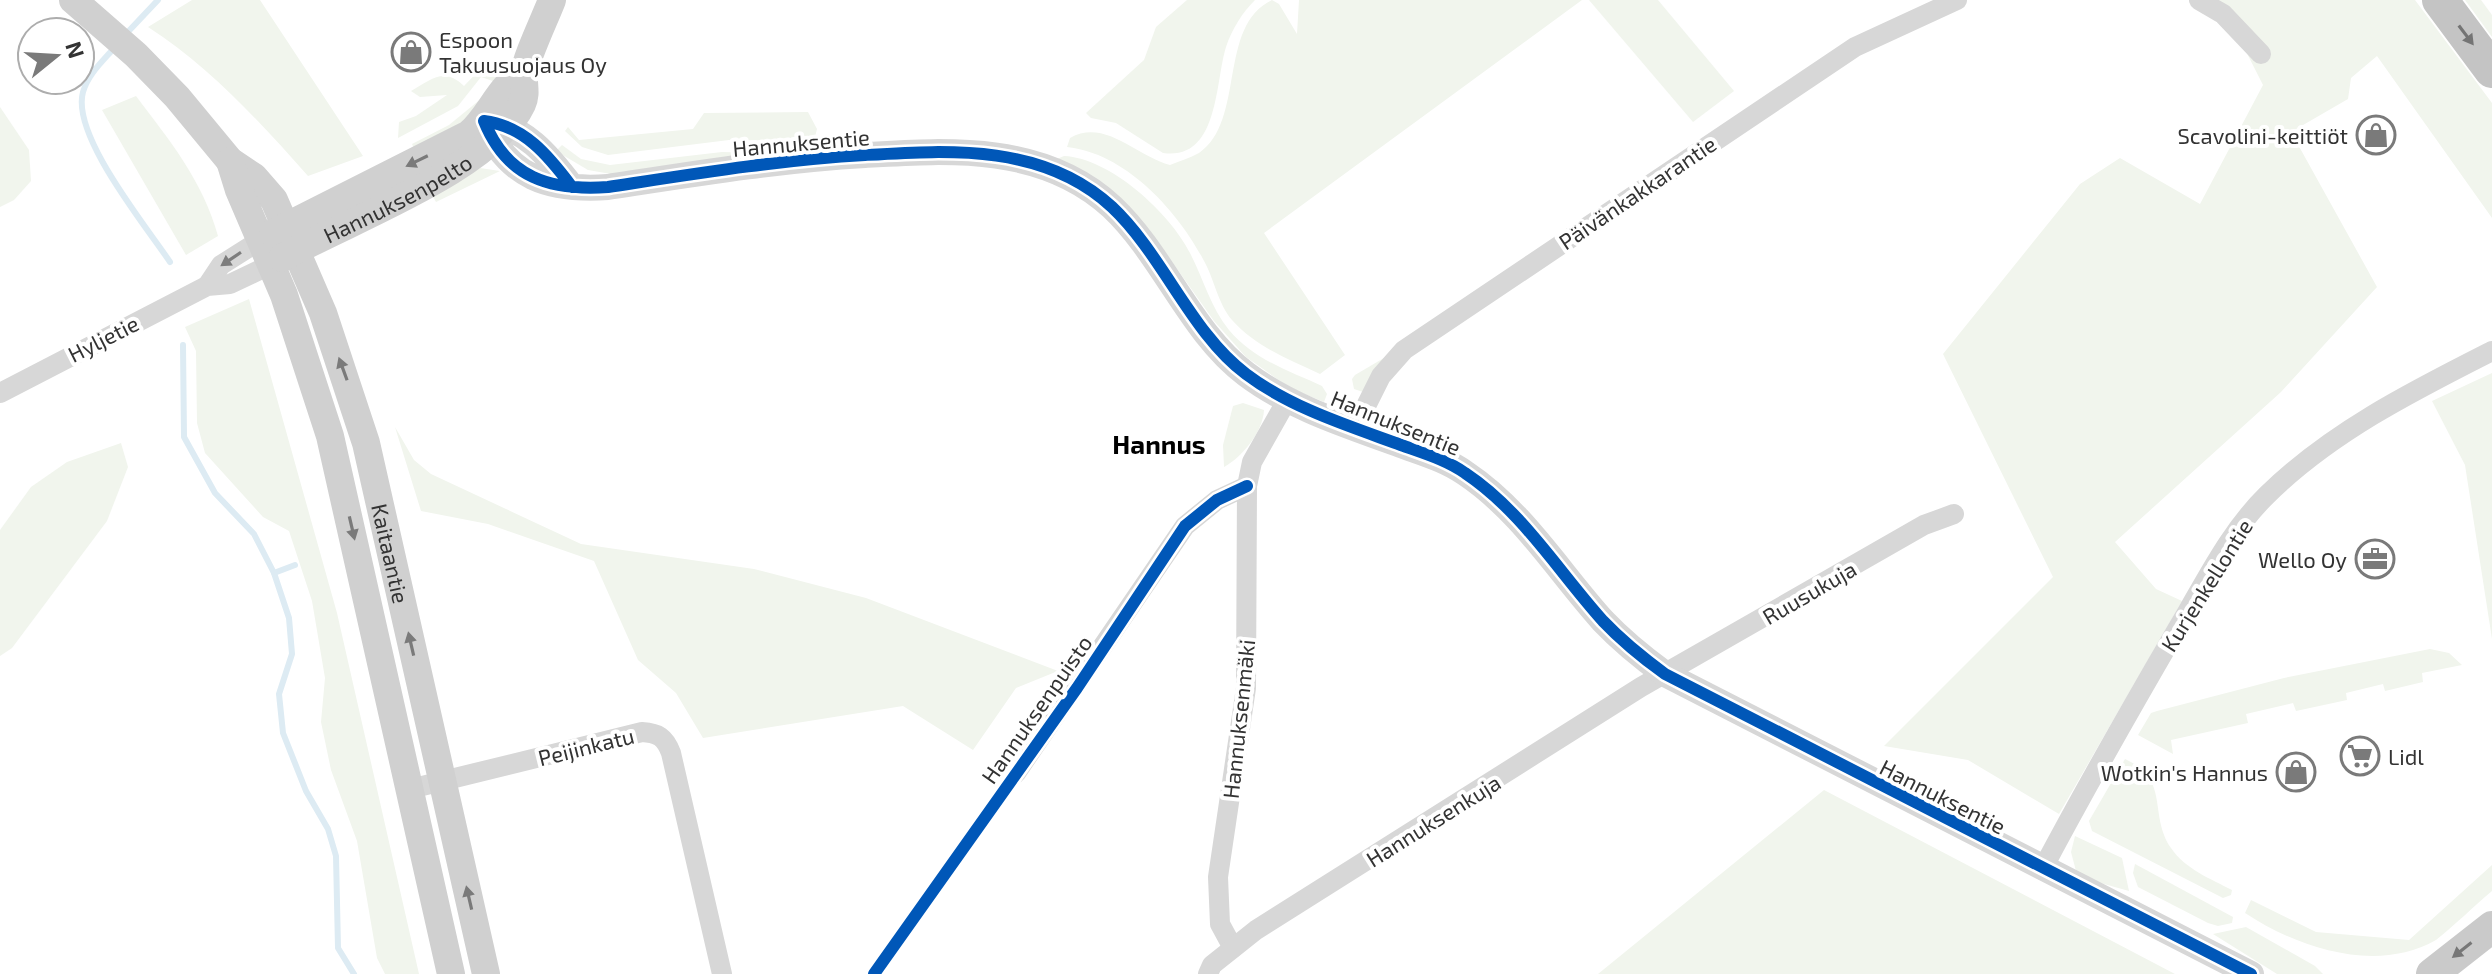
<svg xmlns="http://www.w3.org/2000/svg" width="2492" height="974" font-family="'Exo 2',sans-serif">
  <rect width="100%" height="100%" fill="#fff"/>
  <g fill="#f1f5ed">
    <path d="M 192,0 L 260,0 L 363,156 L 308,176 C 259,121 210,67 148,27 Z"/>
    <path d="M 1187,0 L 1255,0 C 1242,13 1232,29 1226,47 C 1215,82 1219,161 1163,153 L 1116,123 L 1091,118 L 1086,113 L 1144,60 L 1156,27 Z"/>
    <path d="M 1272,0 L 1279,4 L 1297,34 L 1299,0 L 1582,0 L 1264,233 L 1345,355 L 1320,374 C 1288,359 1256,347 1232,320 C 1218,304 1214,278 1203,259 C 1177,210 1125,153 1067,147 L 1070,138 C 1105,118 1136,156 1170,165 C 1179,161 1190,158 1199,153 C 1246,121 1217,26 1272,0 Z"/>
    <polygon points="1589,0 1658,0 1734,91 1693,122"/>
    <polygon points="2211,0 2415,0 2492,103 2492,218 2377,56 2351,78 2348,99 2291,132 2377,287 2281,392 2115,542 2156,589 2182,601 2059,814 1968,760 1884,746 2053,577 1943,354 2080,184 2120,158 2200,204 2263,85 2224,8"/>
    <polygon points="2465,0 2481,0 2492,15 2492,37"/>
    <path d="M 495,62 L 504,69 L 505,78 L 499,83 L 481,77 L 458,106 L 398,138 L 399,122 L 416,116 L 447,95 L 420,97 L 411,91 C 432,79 444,67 464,86 L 486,63 Z"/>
    <path d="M 136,96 C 170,141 203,181 218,236 L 186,255 L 102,110 Z"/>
    <polygon points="482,98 480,111 415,151 412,144 449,125"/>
    <polygon points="0,107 29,150 31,181 14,200 0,207"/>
    <polygon points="808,112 817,129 814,141 729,140 608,155 582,147 565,131 568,127 579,140 693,129 704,113"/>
    <polygon points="562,145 581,159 610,165 722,152 763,153 611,174 588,170 556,151"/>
    <path d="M 1064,156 C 1110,158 1170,213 1190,253 C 1203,278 1211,308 1229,330 C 1253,359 1289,371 1322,386 L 1327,394 L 1324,402 L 1290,388 L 1246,357 L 1214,321 L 1153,235 L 1089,175 L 1057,159 Z"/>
    <polygon points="480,168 500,171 436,202 432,195 467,171"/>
    <polygon points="249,299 337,613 419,974 385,974 377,958 357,841 331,770 321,722 325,678 312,601 289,531 263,517 205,453 197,423 196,351 185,327"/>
    <polygon points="1389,355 1363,392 1354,389 1352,379 1355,375"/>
    <polygon points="2492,373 2492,639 2465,465 2432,401"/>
    <path d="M 1243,403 L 1264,410 C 1263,432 1242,457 1224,467 L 1223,445 L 1233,406 Z"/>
    <polygon points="395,427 414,460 431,474 581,544 754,569 866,598 1058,671 1016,688 973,750 903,706 703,738 676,693 638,660 594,561 488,524 421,511"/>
    <polygon points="121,443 128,467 107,521 12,648 0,656 0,530 31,487 67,462"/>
    <polygon points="2430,649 2449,653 2462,665 2422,673 2423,682 2385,691 2383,684 2346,693 2347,700 2296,711 2293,703 2246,714 2248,723 2171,740 2173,754 2138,735 2151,713 2157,711 2284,678"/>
    <path d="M 2125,759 C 2171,780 2148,814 2171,848 C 2185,869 2211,879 2232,890 L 2231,895 L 2223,898 L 2092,831 L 2089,821 Z"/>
    <polygon points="1824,790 2175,974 1598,974"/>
    <polygon points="2075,836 2122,858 2129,891 2097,882 2076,871 2071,852"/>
    <polygon points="2135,864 2233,917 2232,923 2218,926 2208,923 2138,887 2133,873"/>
    <path d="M 2492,865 L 2492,891 C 2473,907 2455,925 2436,940 C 2376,974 2298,948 2245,913 L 2251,900 L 2316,932 L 2409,940 Z"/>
    <polygon points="2246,927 2315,966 2323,974 2277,974 2213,934"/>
  </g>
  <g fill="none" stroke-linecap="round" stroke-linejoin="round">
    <g stroke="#ddebf3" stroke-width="6">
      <polyline points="125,35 158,0"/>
      <path d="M 115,47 C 103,61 88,74 83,92 C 71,135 146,226 170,262"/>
      <polyline points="183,345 184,437 215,493 254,534 274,573 289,618 292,654 279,694 283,733 306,791 328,829 336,856 338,948 354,974"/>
      <polyline points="274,573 295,565"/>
    </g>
    <g stroke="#d7d7d7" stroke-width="20">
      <polyline points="2199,0 2223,14 2261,54"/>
      <polyline points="207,286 221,265 262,239"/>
      <polyline points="0,393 207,286 230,284 272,264"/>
      <polyline points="1355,428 1381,376 1404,350 1855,47 1957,0"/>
      <polyline points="1016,773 1185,526 1217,500 1247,486"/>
      <path d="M 410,789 L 642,732 C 658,733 665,737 671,753 L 722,974"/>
      <path d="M 2042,870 C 2085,789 2130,710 2176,631 C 2204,585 2228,533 2267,495 C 2331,432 2413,391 2492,351"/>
      <polyline points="1233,948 1220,924 1218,877 1246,688 1247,486 1252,462 1287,400"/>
      <polyline points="1208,974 1212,965 1256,930 1641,687 1924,525 1954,514"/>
    </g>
    <path stroke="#d7d7d7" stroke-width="26" d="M 572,187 C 548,155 524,126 484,121 C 507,178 550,191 608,187 C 693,174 778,160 865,155 C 951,150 1044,144 1112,207 C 1163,255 1191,333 1246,374 C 1291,408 1349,426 1401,445 C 1423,453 1447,460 1465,473 C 1522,511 1558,571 1603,621 C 1622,641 1643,658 1665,674 L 2251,974"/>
    <g stroke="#d0d0d0" stroke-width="28">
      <path id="s1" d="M 73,0 L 136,55 L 177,97 L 230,161 L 254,177 L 274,200 L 323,313 L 366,443 L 486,974"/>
      <polyline points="230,161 239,190 284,295 330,436 451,974"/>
      <path d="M 273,233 L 469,134 C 490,116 499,86 523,73"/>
      <path id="s2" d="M 282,258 C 346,221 491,170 522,104 C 527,93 523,85 524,74 C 525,60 546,16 552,0"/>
    </g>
    <polyline stroke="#cacaca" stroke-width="32" points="2432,974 2492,927"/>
    <polyline stroke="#c4c4c4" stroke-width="36" points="2440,0 2492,70"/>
    <defs>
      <g id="cycleway">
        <path d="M 572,187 C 548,155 524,126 484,121 C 507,178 550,191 608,187 C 693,174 778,160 865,155 C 951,150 1044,144 1112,207 C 1163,255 1191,333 1246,374 C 1291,408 1349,426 1401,445 C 1423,453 1447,460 1465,473 C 1522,511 1558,571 1603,621 C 1622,641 1643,658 1665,674 L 2251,974"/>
        <polyline points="874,974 1077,688 1185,526 1217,500 1247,486"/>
      </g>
    </defs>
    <use href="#cycleway" stroke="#fff" stroke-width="17"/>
    <use href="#cycleway" stroke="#0057b8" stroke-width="12"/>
  </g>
  <defs><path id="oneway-solid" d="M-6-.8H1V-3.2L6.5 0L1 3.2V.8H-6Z" transform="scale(2)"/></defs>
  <use fill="#747474" href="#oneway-solid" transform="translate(2466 35) rotate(53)"/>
  <g fill="#7a7a7a">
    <use href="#oneway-solid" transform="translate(417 161) rotate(154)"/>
    <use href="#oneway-solid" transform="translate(343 369) rotate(-110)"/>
    <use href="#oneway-solid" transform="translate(352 528) rotate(77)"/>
    <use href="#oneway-solid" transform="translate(411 644) rotate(-103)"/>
    <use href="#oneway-solid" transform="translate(469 898) rotate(-103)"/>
  </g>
  <use fill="#7d7d7d" href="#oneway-solid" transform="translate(231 259) rotate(146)"/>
  <use fill="#777" href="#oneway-solid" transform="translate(2462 950) rotate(142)"/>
  <defs>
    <symbol id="shop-ring" viewBox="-11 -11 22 22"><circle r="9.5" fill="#fff" stroke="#7a7a7a" stroke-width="1.5"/><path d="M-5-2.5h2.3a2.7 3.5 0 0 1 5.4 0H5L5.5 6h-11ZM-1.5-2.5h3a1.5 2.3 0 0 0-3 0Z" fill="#7a7a7a"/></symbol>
    <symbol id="office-ring" viewBox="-11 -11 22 22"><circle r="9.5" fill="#fff" stroke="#7a7a7a" stroke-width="1.5"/><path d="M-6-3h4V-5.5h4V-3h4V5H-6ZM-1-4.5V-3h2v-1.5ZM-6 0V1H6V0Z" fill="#7a7a7a"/></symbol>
    <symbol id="supermarket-ring" viewBox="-11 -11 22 22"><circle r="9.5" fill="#fff" stroke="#7a7a7a" stroke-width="1.5"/><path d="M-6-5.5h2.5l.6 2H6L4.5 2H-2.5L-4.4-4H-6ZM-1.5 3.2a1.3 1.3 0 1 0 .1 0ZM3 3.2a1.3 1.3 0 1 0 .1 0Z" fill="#7a7a7a"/></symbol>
  </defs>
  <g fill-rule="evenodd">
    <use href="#shop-ring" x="389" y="30" width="44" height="44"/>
    <use href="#shop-ring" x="2354" y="113" width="44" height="44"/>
    <use href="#office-ring" x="2353" y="537" width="44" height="44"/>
    <use href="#supermarket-ring" x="2338" y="734" width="44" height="44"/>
    <use href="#shop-ring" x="2274" y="750" width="44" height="44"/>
  </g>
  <g text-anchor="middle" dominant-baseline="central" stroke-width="8" stroke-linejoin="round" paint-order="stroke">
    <g font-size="22" fill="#333" stroke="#fff" text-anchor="end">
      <text x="439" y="39" text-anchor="start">Espoon<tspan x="439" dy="25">Takuusuojaus Oy</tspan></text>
      <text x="2348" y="135">Scavolini-keittiöt</text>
      <text x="2347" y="559">Wello Oy</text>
      <text x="2388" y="756" text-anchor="start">Lidl</text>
      <text x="2268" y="772">Wotkin's Hannus</text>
    </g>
    <g font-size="22" fill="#333" stroke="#fff">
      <text transform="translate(801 142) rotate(-5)">Hannuksentie</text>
      <text transform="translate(1637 192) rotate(-34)">Päivänkakkarantie</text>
      <text stroke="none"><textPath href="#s2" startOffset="130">Hannuksenpelto</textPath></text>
      <text transform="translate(103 338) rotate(-27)">Hyljetie</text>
      <text transform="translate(1396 422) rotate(22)">Hannuksentie</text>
      <text stroke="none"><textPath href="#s1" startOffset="658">Kaitaantie</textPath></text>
      <text transform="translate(2206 585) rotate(-58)">Kurjenkellontie</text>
      <text transform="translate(1809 592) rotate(-30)">Ruusukuja</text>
      <text transform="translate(1036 709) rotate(-55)">Hannuksenpuisto</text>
      <text transform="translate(1238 719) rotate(-84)">Hannuksenmäki</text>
      <text transform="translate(586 746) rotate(-14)">Peijinkatu</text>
      <text transform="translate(1943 796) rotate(27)">Hannuksentie</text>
      <text transform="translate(1433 820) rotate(-32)">Hannuksenkuja</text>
    </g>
    <g font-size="26" font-weight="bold" fill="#000" stroke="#fff">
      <text x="1159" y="443">Hannus</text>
    </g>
  </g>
  <g transform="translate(56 56) rotate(72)"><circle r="38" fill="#ffffff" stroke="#adadad" stroke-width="2"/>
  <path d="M0-6L14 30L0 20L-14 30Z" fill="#7a7a7a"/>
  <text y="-12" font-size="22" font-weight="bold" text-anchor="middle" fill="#333333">N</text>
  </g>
</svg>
